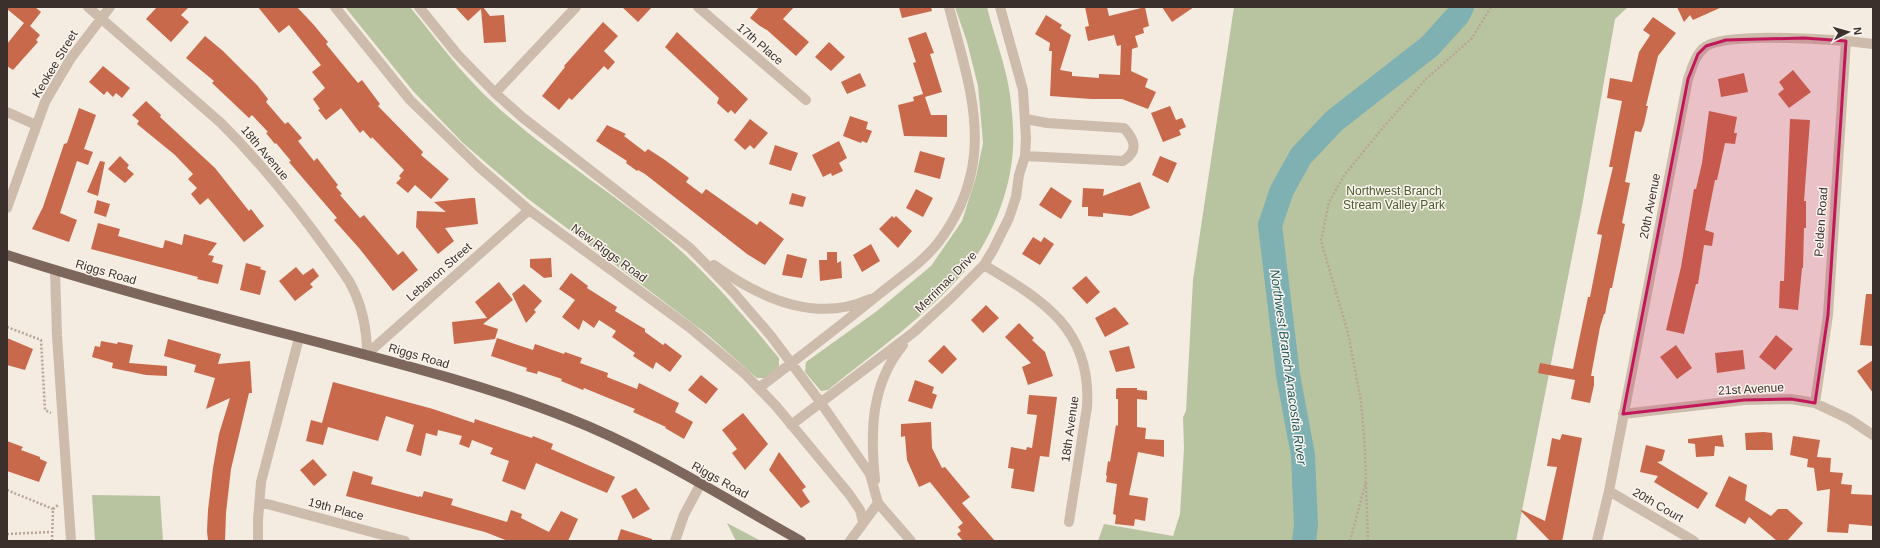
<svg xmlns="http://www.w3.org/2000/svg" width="1880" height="548" viewBox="0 0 1880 548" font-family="Helvetica,sans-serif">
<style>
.green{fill:#b8c4a0}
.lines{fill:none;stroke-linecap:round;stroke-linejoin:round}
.river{stroke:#7fb0b2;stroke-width:24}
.building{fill:#c8694b}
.path{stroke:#b9a596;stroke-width:2.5;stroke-dasharray:2 2;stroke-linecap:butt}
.minor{stroke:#cdbbac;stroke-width:10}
.major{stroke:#7d675c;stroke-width:10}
.marked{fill:#c2185b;fill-opacity:0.2;stroke:#c2185b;stroke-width:3;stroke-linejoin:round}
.labels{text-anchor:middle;stroke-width:3;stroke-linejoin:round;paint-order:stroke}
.street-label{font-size:12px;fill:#3b302b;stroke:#fbf5ee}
.park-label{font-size:12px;fill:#4a5a2e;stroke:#fbf5ee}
.water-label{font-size:13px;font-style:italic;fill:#1f5a5e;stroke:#fbf5ee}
</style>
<rect width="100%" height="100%" fill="#f4ebe1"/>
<path class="green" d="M345,7H410C436,39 461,73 491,101C546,153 612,191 670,241C710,276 745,317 779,358V367L767,378H757L708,335L527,198L463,143L413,91Z
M955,7H987C994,36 1006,65 1010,95C1013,118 1015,144 1011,167C1006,201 988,245 965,271C926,316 875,352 828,390L821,391L805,372L806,362L877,311L931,266L962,221L976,177L983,143L978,86L967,42Z
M1234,7H1628L1615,19L1582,206L1516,541H1098L1104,524L1173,536L1180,514L1184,448L1183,417L1186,411L1193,280Z
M92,495L160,496L163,541H95Z
M727,523L761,541H736Z"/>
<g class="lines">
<path class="river" d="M1304,541L1306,525L1303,455L1288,375L1270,225L1282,190L1301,156L1334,121L1430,46L1458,15L1462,7"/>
</g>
<path class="building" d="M7,7H35L41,12L30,26L40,35L36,40L38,42L13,70L7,66V44L24,23L7,9Z
M157,7H189L181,15L189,22L171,42L146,19Z
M258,7H297L313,24L328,42L326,44L358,83L362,80L380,104L378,106L423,152L421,155L449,179L431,199L415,185L408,193L396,183L401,178L399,176L404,170L372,137L371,139L363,130L360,133L341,108L326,120L318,110L320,109L313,99L325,88L312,72L321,65L289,25L279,33Z
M455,7H483L490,16L504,15L506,42L484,43L481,9L468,21Z
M622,7H652L638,22Z
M759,7H794L783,19L809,42L796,56L767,30L760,26L750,18Z
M899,7H931L932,11L902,18Z
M1085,7H1107L1109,16L1145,7L1149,26L1143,28L1144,33L1135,36L1138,47L1132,49L1131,71L1148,79L1145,87L1156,92L1148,109L1122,99H1091L1050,96L1052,51H1049L1050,43L1035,34L1046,15L1062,25L1060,28L1071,35L1060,70L1072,72V76L1099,78V74L1120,75L1121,45L1117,46L1114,35L1088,41L1085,27L1089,26Z
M1162,7H1194L1172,22Z
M1677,7H1722L1693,20L1690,15L1684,22Z
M1653,17L1676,33L1658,56L1646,106H1648L1644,124L1641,132L1635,131L1625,182L1630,183L1622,223L1625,224L1612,288H1610L1605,314H1604L1600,327L1591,376H1594V385L1590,403L1571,399L1575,380L1538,373L1540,363L1573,369L1588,297H1590L1600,246L1602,235L1597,234L1613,167H1609L1622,101L1607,98L1610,78L1632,82L1639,52L1649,37L1650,35L1643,30Z
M603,22L618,36L604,51L615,62L608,70L604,66L572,100L569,98L559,110L542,96L565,67L564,66Z
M677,32L748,99L735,114L731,110L728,113L717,103L719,98L665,47Z
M926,32L934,53L930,54L942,92L925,97L931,115H947V137L904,136L898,105L914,101L913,97L923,94L913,63L916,62L908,38Z
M205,36L223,51L257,85L268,99L266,102L285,124L288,122L302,138L298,141L314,161L317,158L338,185L336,187L342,194L340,195L360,218L364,215L398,255L403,251L418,270L393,291L359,248L334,220L337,218L289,162L291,161L276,143L275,144L266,133L268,132L252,115L249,118L212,83L214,81L186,58Z
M829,42L845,57L831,71L815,57Z
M103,66L130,88L122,98L116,93L113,97L107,91L104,95L89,82Z
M1793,70L1811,92L1789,108L1778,94L1784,89L1779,82Z
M860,73L866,86L847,94L841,82Z
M1744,73L1748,92L1721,97L1718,79Z
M146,101L161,115L160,117L215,168L249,211L251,209L264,226L244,242L208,198L200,205L191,194L197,188L188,179L193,174L175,155L137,124L139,121L132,115Z
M1170,106L1176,120L1182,118L1186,127L1179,130L1181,135L1163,142L1151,113Z
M79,108L96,115L84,149L93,152L88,165L77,161L60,213L77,220L69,242L32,229L43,207L64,144L67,143Z
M1709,111L1737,117L1734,133H1737L1735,144L1725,143L1717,180H1715L1705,230L1714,233L1712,246L1704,245L1698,284H1696L1684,334L1666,330L1681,267L1694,189H1696L1702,163Z
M850,116L868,122L866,129L872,131L867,143L862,141L861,143L843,136Z
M750,119L768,133L754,149L750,145L745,150L734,140Z
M1790,119L1810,120L1804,201H1806V228H1804L1803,268H1802L1798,310L1779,308L1780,281H1784Z
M607,125L626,134L624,136L645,152L648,149L665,160L689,178L686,182L702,194L706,189L757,225L760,221L784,239L765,265L747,254L645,174L638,170L637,171L626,163L627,161L596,141Z
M839,141L847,158L839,163L843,171L832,176L831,173L823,177L812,155Z
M775,145L798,153L791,171L769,164Z
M920,151L945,158L940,179L914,172Z
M120,156L129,165L127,168L134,174L125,183L108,169Z
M1160,156L1177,163L1168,183L1152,175Z
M100,161L105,162L98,196L87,192Z
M1140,182L1150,208L1131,216L1103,213V217L1088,216V207H1082L1083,188L1104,189L1103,196Z
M1051,187L1072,201L1061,219L1039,205Z
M916,189L933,198L923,217L906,208Z
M792,193L806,197L803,207L789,204Z
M471,198H475L478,224L445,228L454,241L438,254L416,227L417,211L446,212L434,202Z
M97,200L110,204L106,217L94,213Z
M892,216L894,218L896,216L912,231L898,248L879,229Z
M98,223L120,229L118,236L161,248H163L165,240L182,245L184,234L217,243L208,255L214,256L212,262L223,265L218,284L197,279L198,277L91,249Z
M1033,237L1041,242L1044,237L1054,244L1040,265L1022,254Z
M871,244L880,261L862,272L853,255Z
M827,252H837V263L841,261L842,278L820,281L819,260H827Z
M787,254L807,259L802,278L782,275Z
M551,258L552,277L544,278L530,267V259Z
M246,263L261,267L260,269L266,271L260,295L240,290Z
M296,267L303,275L313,268L319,276L310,284L313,287L295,301L279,281Z
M571,273L588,286L587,288L617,307L615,311L638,325L645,329V332L663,345L665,343L682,356L670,372L656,362L653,369L633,356L635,353L612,337L616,331L599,320L594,328L583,320L579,330L562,317L575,300L559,289Z
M1086,276L1100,292L1087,304L1072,288Z
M499,282L513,300L483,324L498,329L495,339L454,344L452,322L487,318L475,302Z
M524,284L542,301L534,310L536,312L526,323L512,294Z
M1866,294H1873V346L1860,345Z
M986,305L999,318L983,333L971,320Z
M1115,307L1129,324L1105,337L1095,318Z
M1019,323L1034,338L1032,340L1045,352L1053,376L1028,385L1022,367L1031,363L1005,337Z
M1776,335L1793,349L1775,370L1759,357Z
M7,338L33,349L25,370L7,365Z
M497,338L533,350L535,344L564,354L565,352L582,358L580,363L608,373L607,377L637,389L639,383L679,403L675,412L693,422L684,439L665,428L666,427L633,412L635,409L584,388L583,390L561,381L562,379L538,371L537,374L526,371L527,368L491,356Z
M168,339L221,354L218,364L250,361L252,393H249L231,469L226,513L225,541H208L207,531L208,510L213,468L219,434L230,398L206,409L215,378L194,372L196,365L164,356Z
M101,341L117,344L118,342L133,345L129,363L167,366V376L146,375L112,368L113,363L92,357L95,346L100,347Z
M944,345L957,359L942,374L928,361Z
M1676,345L1692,368L1677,379L1660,357Z
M1129,346L1135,368L1116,372L1109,351Z
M1743,350L1745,369L1717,373L1715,353Z
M1873,360V393L1857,371Z
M701,375L718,389L706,404L688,390Z
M915,380L934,387L932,393L937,395L932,409L908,401Z
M333,382L433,409L474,423L475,419L532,438L533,436L553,444L551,449L615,477L607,493L536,463L525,490L502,481L509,461L490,454L493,448L472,440L469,448L459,444L462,436L438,430L437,436L426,433L421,456L406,451L414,425L386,416L378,441L328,427L323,445L306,441L311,420L322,423Z
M1118,388H1137V390L1147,391V400L1137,399V427L1146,428L1145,439L1164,440V457L1138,452L1129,495L1148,498L1145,521L1135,519L1134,526L1115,524L1116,515L1113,514L1117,484L1106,482L1107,476L1106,475L1108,461L1110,462L1116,425L1118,426V399H1116V389Z
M1029,395L1057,397L1049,457L1040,456L1034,492L1011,488L1014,469L1008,468L1011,447L1026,450L1027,447L1032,448L1037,415L1027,414Z
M743,413L768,444L745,470L732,453L737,449L722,430Z
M931,422L932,448L942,468L945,467L970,497L962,503L995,541H963L957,534L961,531L958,527L963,523L930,482L919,487L907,460L905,436L901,437V424Z
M1764,432L1772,433L1773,450H1746L1745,433Z
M1562,434L1582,438L1563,537L1562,541H1550L1521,511L1522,510L1545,521L1557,467L1547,466L1552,438L1560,440Z
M1722,435L1724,447L1715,446L1714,456L1696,457L1695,444L1688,443V439Z
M1793,436L1820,440L1817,457L1831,458L1830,472L1843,473L1841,484L1852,485L1851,494L1873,495V526L1849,524L1848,533L1827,532L1830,489L1817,491L1814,468L1807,467L1808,459L1790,455Z
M7,441L23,447L21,450L40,457V459L47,462L39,482L7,471Z
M1646,445L1665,450L1662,461L1657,462L1708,493L1698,509L1654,482L1658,476L1640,472Z
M779,452L806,487L802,490L810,502L801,508L769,470Z
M313,459L327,475L314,486L300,470Z
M353,471L373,477L371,484L419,497V496L422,497L424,491L453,499L451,505L507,522L511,510L522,514L521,518L549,532L561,511L578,519L568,541H508L485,532L346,496Z
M1729,476L1747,485L1745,500L1771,516L1778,509H1787L1803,523L1787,541H1777L1749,517L1745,524L1715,506Z
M636,488L650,509L633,519L621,496Z
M621,529L652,539V541H617Z"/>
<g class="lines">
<path class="path" d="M7,327L41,340L45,410L51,413
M1366,483L1368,541
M7,490L53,509
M7,534L51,532
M52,541L53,509L58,505
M1350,541L1366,481L1365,450L1361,401L1348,333L1321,241L1329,202L1345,174L1386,124L1426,79L1472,38L1491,7"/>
<path class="minor" d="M88,7L221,123C267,169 312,227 349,281C362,304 367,327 367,354
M335,7L410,100L479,167L529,210L689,327L745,374L776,406L849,494L860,510L863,522
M419,7L457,54L495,93L522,117L690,248L734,293L771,336L821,403L870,474L878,503L911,541
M698,7L806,100
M495,93L576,7
M7,112L36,125
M1025,156L1123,161C1139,151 1135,140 1124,128L1047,123L1026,119
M7,208L45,102L71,58L110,7
M714,265C758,297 815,324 870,299
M984,265C1043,300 1092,329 1087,407L1069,522
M55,270L57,336L71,541
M367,354L529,210
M759,388C799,357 839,327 878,295C900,277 927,260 943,236C959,213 971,184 974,155C979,105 961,55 949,7
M1815,403L1828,315L1846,41
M1623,414L1744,400L1791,399L1815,403L1849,419L1873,435
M791,425L914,332L953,296L984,265L993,250L1009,218L1016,197L1019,175L1025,156L1026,138L1023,90L1000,7
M875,480C870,431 871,384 903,345
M1609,491L1694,541
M260,502L405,541
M258,541V520L261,482L299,338
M675,541L684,515L701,483
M850,541L878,503
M1597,541L1609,491L1688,79C1692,68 1695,55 1705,47C1727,31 1843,40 1873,44"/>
<path class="major" d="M7,255C103,286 201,312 298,337C389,361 480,383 568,418C650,450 724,498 801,541"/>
</g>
<path class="marked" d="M1804,38L1846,41L1828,315L1815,403L1791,399L1744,400L1623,414L1688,79L1698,54L1706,46L1726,40Z"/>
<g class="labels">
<g class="street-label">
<text transform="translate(760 44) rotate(41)" y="4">17th Place</text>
<text transform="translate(55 64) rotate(-59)" y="4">Keokee Street</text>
<text transform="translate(265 153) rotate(50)" y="4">18th Avenue</text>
<text transform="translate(1650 206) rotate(-79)" y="4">20th Avenue</text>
<text transform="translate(1821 222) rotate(-86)" y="4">Pelden Road</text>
<text transform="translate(609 253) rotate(36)" y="4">New Riggs Road</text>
<text transform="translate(106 272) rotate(16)" y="4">Riggs Road</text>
<text transform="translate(439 272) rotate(-41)" y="4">Lebanon Street</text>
<text transform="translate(946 282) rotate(-45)" y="4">Merrimac Drive</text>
<text transform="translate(419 356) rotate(16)" y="4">Riggs Road</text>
<text transform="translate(1751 389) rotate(-3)" y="4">21st Avenue</text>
<text transform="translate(1070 429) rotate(-82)" y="4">18th Avenue</text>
<text transform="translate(720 480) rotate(29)" y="4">Riggs Road</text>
<text transform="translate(1658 505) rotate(30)" y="4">20th Court</text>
<text transform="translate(336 509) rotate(15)" y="4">19th Place</text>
</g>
<g class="park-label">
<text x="1394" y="195">Northwest Branch<tspan x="1394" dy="14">Stream Valley Park</tspan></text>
</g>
<g class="water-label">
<text transform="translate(1289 367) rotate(82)" y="5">Northwest Branch Anacostia River</text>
</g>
</g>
<rect width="1880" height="548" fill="none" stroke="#3b302b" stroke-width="16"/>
<g transform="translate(1848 32) rotate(84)" stroke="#fbf5ee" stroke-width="3" paint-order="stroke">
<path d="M0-3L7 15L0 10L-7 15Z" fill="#3b302b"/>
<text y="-6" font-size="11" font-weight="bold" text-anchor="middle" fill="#3b302b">N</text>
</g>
</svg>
